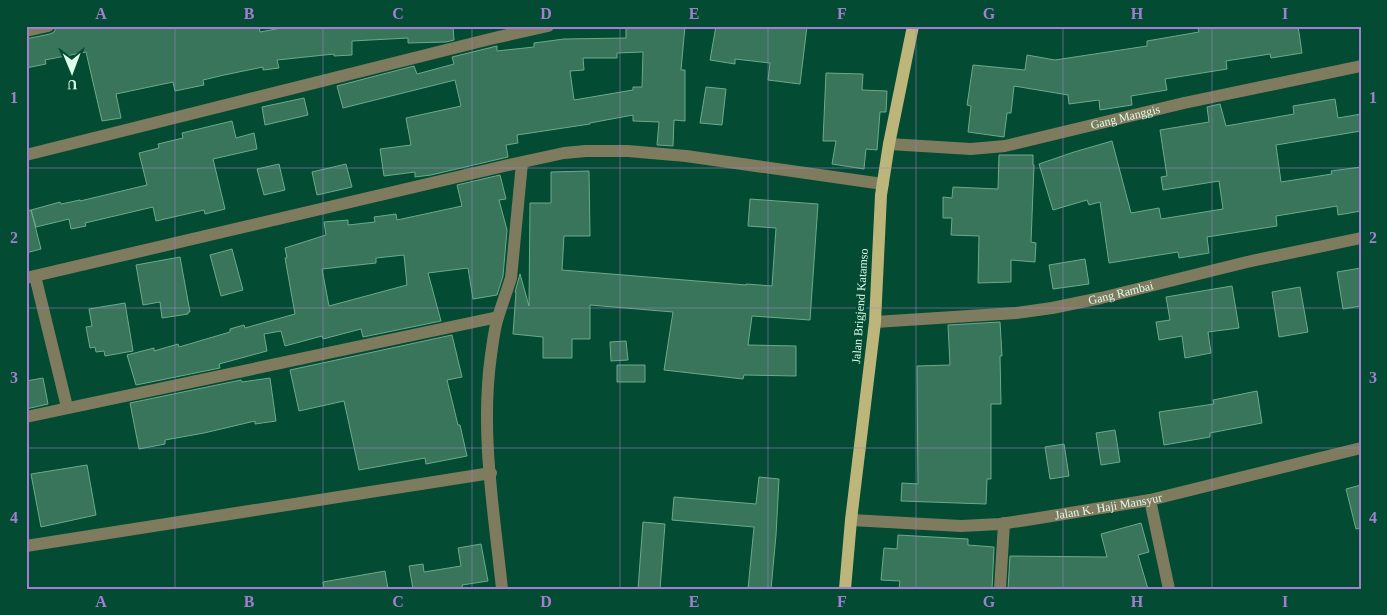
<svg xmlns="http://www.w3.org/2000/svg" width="1387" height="615" viewBox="0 0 1387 615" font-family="'Times New Roman',serif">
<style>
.building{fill:#38755a;stroke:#6caa8c;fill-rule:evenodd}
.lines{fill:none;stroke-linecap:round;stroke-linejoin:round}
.minor{stroke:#7f7b5f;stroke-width:12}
.tertiary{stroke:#7f7b5f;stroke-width:12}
.primary{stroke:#bdb67b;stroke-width:12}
.grid{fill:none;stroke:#a27fd1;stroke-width:1;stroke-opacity:0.55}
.labels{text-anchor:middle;stroke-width:4.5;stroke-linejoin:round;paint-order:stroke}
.street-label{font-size:12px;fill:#ddfcec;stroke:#034b32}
.neatline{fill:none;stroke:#a27fd1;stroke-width:2}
.grid-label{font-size:16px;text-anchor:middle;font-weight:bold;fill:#a27fd1}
</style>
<rect width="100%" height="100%" fill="#034b32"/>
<path class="building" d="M62,26H259L260,32L292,26H453L454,40L446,42L408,43V38L352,41V55L334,56V54L277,60L279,68L263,70V67L224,75L203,80L204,85L175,91L173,82L116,94L121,118L102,121L86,52L45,60L46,64L26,68V39L50,34L54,32L56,28Z
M685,26L681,70H685V121L674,120L673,146L657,145L659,122L633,121V115L590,123V124L517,135L518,143L506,145L508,157L431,175L415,177V172L384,176L380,149L411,145L406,118L461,106L455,80L343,108L337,86L414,66L417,74L454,64L452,57L497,46V51L534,47V43L564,39L626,38V27ZM643,52L642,87H633V90L574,100L570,71L584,70L583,58H617V53Z
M716,26H807L800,84L768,80L770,63L735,59V64L710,60Z
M1210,26H1298L1302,53L1271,58L1270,54L1226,61L1227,69L1165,79L1167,90L1131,96L1132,105L1100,110L1099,100L1069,104L1068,95L1014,86L1011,113H1007L1004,137L968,132L971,106L967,105L973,65L1025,70L1027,55L1055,60L1147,46V41L1199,32L1198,28Z
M826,73L863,74L862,90L887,91L886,112H880L877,150L866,149L864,169L832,164L836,141H823Z
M706,87L726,89L722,125L700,123Z
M304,98L308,115L265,125L262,107Z
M1335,99L1338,118L1361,114V131L1276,145L1281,182L1332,174L1331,171L1361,167V211L1338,215L1337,206L1276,216L1277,226L1207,237L1209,253L1179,258L1178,252L1109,263L1100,202L1089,205L1087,200L1053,210L1039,164L1074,152L1112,141L1131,213L1159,208L1161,219L1223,209L1219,181L1163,190L1161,177L1167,176L1160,130L1209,122L1207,107L1220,104L1226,126L1294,114L1293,106Z
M232,121L236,138L254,133L257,149L213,159L225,209L205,214L204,210L156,221L153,207L85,223L86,226L71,229L69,219L36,227L31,210L60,202L61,204L80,200V201L147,185L139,153L159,148L158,144L183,138L182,133Z
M999,155H1033V165H1034L1031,242L1036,243L1035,262L1011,260V282L978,283L979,236L951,235L952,218H943V197L952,198L953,187L998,189Z
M279,164L285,190L264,195L257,169Z
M346,164L352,187L317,195L312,172Z
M589,171L590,236H564L562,270L746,285V284L772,286L776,228L748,226L750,199L818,204L810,320L752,316L748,345L796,346V376L744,375L743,379L664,370L673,312L590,305V339H572V358H543V337L513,334L516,292H515L520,274L529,306L530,203H551V172Z
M500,175L506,199L499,200L507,230L503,276L497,295L473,299L468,268L428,273L441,321L363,337L361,329L323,339L322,336L285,346L281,331L264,334L267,351L219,364L220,368L136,385L127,355L154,348V351L178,344L179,347L230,332V329L244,325L245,328L295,314L285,258H287L285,248L326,235L324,222L348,220V225L375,222L374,217L396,214L397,220L462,206L457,185ZM404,255L407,285L329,306L322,269L376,263V258Z
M31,210L41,249L26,253V211Z
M232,249L243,290L221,296L210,255Z
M180,257L190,312H188V314L162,318L160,302L143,305L136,265Z
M1085,259L1089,284L1053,289L1049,265Z
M1361,268V306L1343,309L1337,272Z
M1232,286L1239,328L1208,332L1211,353L1185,358L1182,336L1159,340L1156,322L1170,320L1166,297Z
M1300,287L1308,332L1279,337L1272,292Z
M125,303L133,351L105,356L104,351L96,352L95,347L90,348L86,327L92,326L89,309Z
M1000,322L1002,356H1000L1001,404H991V479H987L986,504L901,501L902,483L918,484L917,366L950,365L948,325Z
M452,335L462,377L447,380L458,425H460L467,456L426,464L425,458L359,470L344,401L299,411L290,370Z
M626,341L628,360L611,361L610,342Z
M617,365H645V382H617Z
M43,378L48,404L26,409V381Z
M270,378L276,421L255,424V421L204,433L165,440V444L139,449L130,403L241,380L242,382Z
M1257,391L1262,423L1210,433V437L1164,445L1159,412L1214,404L1213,400Z
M1115,430L1120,462L1101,465L1096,433Z
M1064,444L1069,476L1050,479L1045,447Z
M87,465L96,515L41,527L31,474Z
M759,477L779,479L776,535L771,589H748L754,527L672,520L674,497L756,504Z
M1361,485V528L1356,529L1346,489Z
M643,522L665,524L660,589H638Z
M1141,523L1149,552L1138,555L1148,589H1008L1010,556L1107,557L1101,534Z
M898,535L968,539V545L994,547L992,589H899L900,581L881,580L884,548L897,549Z
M481,544L488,581L462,585L463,589H413L409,566L423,564L424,572L461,566L458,548Z
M385,571L388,589H324L323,582Z"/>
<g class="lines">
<g class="minor">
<path d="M26,31L48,26"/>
<path id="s1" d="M889,144L971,149L1005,146L1184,103L1361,66"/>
<path d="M26,155L490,39L548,26"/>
<path d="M35,276L67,407"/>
<path d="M26,278L504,166L564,153L586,151H628L686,156L883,184"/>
<path d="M498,317C494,330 493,342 491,355C480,432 494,512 502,589"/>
<path id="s2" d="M875,322L1016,313L1052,308L1101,298L1247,262L1361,238"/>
<path d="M26,417L498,317L511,278L522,163"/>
<path d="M1150,500L1169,589"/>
<path d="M26,546L491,473"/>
<path d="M1000,589L1004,523"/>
</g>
<path class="tertiary" id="s3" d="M851,520L961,526L1000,524L1033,519L1150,500L1361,448"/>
<path class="primary" d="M845,589L851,520L875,322L881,195L889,144L913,26"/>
</g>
<path class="grid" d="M175,26V589M323,26V589M472,26V589M620,26V589M768,26V589M916,26V589M1063,26V589M1212,26V589M26,168H1361M26,308H1361M26,448H1361"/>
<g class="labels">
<g class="street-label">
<text dy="4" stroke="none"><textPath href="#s1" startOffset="240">Gang Manggis</textPath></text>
<text dy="4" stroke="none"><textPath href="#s2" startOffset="248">Gang Rambai</textPath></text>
<text transform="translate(860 306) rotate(-86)" y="4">Jalan Brigjend Katamso</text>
<text dy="4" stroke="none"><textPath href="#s3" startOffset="259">Jalan K. Haji Mansyur</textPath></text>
</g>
</g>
<rect width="1387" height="615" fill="none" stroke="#034b32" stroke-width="55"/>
<g transform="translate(72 72) rotate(179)" stroke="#034b32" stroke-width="4" paint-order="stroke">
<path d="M0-4L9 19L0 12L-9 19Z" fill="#ddfcec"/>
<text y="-8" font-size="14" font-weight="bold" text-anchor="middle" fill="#ddfcec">U</text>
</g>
<rect x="28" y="28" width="1332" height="560" class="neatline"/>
<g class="grid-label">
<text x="101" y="19">A</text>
<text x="249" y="19">B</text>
<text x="398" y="19">C</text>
<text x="546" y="19">D</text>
<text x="694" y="19">E</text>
<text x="842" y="19">F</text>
<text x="989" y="19">G</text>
<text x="1137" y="19">H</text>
<text x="1285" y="19">I</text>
<text x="14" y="103">1</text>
<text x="1373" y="103">1</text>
<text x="14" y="243">2</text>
<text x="1373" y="243">2</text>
<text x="14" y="383">3</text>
<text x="1373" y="383">3</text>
<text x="14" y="523">4</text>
<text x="1373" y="523">4</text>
<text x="101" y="607">A</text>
<text x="249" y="607">B</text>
<text x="398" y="607">C</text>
<text x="546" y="607">D</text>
<text x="694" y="607">E</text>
<text x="842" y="607">F</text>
<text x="989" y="607">G</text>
<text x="1137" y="607">H</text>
<text x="1285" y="607">I</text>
</g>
</svg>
